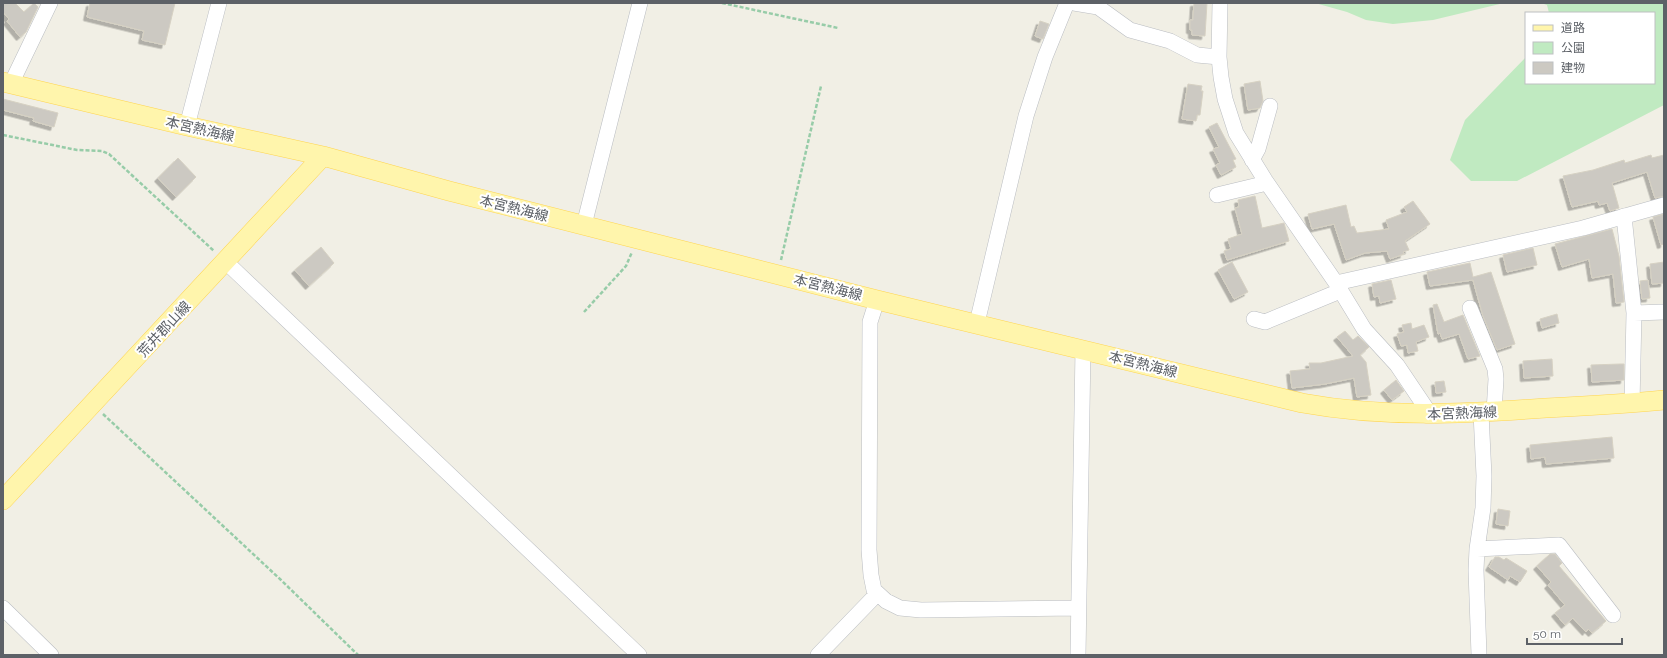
<svg xmlns="http://www.w3.org/2000/svg" width="1667" height="658" viewBox="0 0 1667 658" font-family="Raleway,'Noto Sans JP',sans-serif">
<style>
.green{fill:#c0eac1}
.building{fill:#ccc9c2;stroke:#d6d1c3;filter:url(#shadow)}
.lines{fill:none;stroke-linecap:round;stroke-linejoin:round}
.minor-casing{stroke:#babdc2;stroke-width:16}
.major-casing{stroke:#ffd550;stroke-width:20}
.path{stroke:#97cca8;stroke-width:2.5;stroke-dasharray:4 2;stroke-linecap:butt}
.minor{stroke:#fff;stroke-width:15}
.major{stroke:#fff5ac;stroke-width:19}
.labels{text-anchor:middle;stroke-width:4;stroke-linejoin:round;paint-order:stroke}
.street-label{font-size:14px;fill:#5d6167;stroke:#fff}
</style>
<defs>
<filter id="shadow"><feDropShadow dx="-3.5" dy="3.5" stdDeviation="0" flood-color="#0004"/></filter>
</defs>
<rect width="100%" height="100%" fill="#f1efe5"/>
<path class="green" d="M1315,3H1504L1433,20L1393,24L1366,20L1347,12Z
M1541,3H1664V105L1517,181H1471L1450,160L1465,120L1526,57V83H1654V13H1549L1547,5Z"/>
<path class="building" d="M3,3H15L24,12L34,3L38,7L26,32L20,37L7,21L9,19L3,12Z
M90,3H175L165,45L142,40L144,31L87,17Z
M1194,3H1207L1205,36L1192,35V30H1190V20H1193V17Z
M1040,21L1049,24L1043,39L1035,36Z
M1260,81L1263,101L1260,108L1248,110L1244,84Z
M1188,84L1202,86L1201,91H1203L1200,115H1197L1196,121L1182,119Z
M3,99L58,113L54,127L33,121L34,118L3,110Z
M1217,123L1236,159L1233,160L1236,167L1221,175L1216,165L1220,163L1213,149L1219,147L1209,127Z
M1651,155L1652,158L1664,155V196L1655,198L1647,172L1612,183L1619,208L1610,211L1607,203L1599,205L1598,201L1572,207L1563,176L1593,170L1624,160L1625,163Z
M178,158L196,177L176,197L158,178Z
M1255,196L1262,228L1284,223L1289,241L1227,260L1224,251L1231,249L1228,239L1242,234L1235,208L1239,207L1238,200Z
M1413,201L1430,224L1405,241L1409,250L1403,252L1404,254L1390,259L1387,251L1365,253L1346,260L1334,224L1312,229L1308,214L1346,205L1351,227L1354,226L1357,233L1389,229L1386,220L1407,212L1404,207Z
M1664,214V244L1661,245L1653,217Z
M1612,229L1619,256L1624,302L1616,303L1613,274L1592,278L1589,259L1562,267L1555,244Z
M321,247L334,263L309,286L295,270Z
M1533,248L1537,265L1507,272L1503,255Z
M1232,262L1248,292L1234,299L1218,270Z
M1664,262V283L1652,284L1650,264Z
M1470,263L1473,277L1491,272L1515,344L1497,350L1483,316L1473,280L1430,286L1427,272Z
M1391,280L1396,299L1380,303L1379,296L1374,297L1372,284Z
M1648,280L1650,298L1642,299L1640,281Z
M1437,304L1444,322L1463,315L1480,356L1468,359L1459,334L1442,339L1440,333L1438,334L1433,305Z
M1557,314L1559,323L1542,328L1540,319Z
M1411,323L1412,329L1424,325L1429,337L1416,342L1418,351L1408,353L1407,345L1401,346L1397,334L1404,332L1402,325Z
M1345,331L1353,340L1358,336L1369,347L1360,355L1366,362L1371,395L1357,397L1354,378L1325,384L1292,388L1290,371L1310,369L1309,363H1321L1353,356L1337,337Z
M1552,359L1553,376L1524,378L1523,361Z
M1620,364H1624V380L1592,382L1591,365Z
M1396,380L1404,391L1392,400L1384,390Z
M1444,381L1446,392L1436,393L1435,382Z
M1612,437L1614,458L1546,464L1545,457L1531,459L1530,445Z
M1498,509L1510,511L1508,526L1496,524Z
M1550,554H1555L1562,563L1559,566L1606,621L1592,633L1588,629L1586,632L1573,618L1565,625L1555,613L1565,605L1548,585L1551,582L1537,566Z
M1495,557H1499L1504,560L1506,558L1527,571L1520,582L1510,576L1508,580L1489,567Z"/>
<g class="lines">
<defs>
<path id="minor" d="M1074,3L1098,7L1130,30L1170,41L1197,55L1219,57
M1220,3L1219,57L1221,77L1225,99L1236,133L1265,180L1336,283L1364,329L1397,365L1430,414
M11,84L50,3
M187,126L219,3
M1252,160L1258,149L1270,106
M1217,195L1267,183
M1624,216L1634,313L1632,404
M584,225L640,3
M226,262L639,655
M1336,283L1583,228L1664,205
M877,300L870,322L869,550L871,575L874,590L886,601L900,608L921,610L1078,608
M1470,308L1495,369L1496,379L1494,412
M1634,313L1664,312
M1254,319L1265,322L1340,291
M977,323L1026,116L1045,57L1067,3
M1477,549L1559,545L1613,615
M3,608L51,655
M818,655L877,594
M1078,655L1083,349
M1479,655L1476,570L1477,549L1483,508L1484,476L1481,413"/>
<path id="major" d="M3,82L187,126L323,156L449,191L877,300L1302,403C1384,418 1463,414 1546,408C1586,406 1625,404 1664,400
M3,500L323,156"/>
</defs>
<use href="#minor" class="minor-casing"/>
<use href="#major" class="major-casing"/>
<path class="path" d="M722,3L838,28
M3,135L77,150L102,151L109,154L214,251
M781,260L821,86
M584,312L626,266L632,252
M103,414L281,580L358,655"/>
<use href="#minor" class="minor"/>
<use href="#major" class="major"/>
</g>
<g class="labels">
<g class="street-label">
<text transform="translate(200 129) rotate(13)" y="5">本宮熱海線</text>
<text transform="translate(514 208) rotate(14)" y="5">本宮熱海線</text>
<text transform="translate(828 287) rotate(14)" y="5">本宮熱海線</text>
<text transform="translate(164 329) rotate(-47)" y="5">荒井郡山線</text>
<text transform="translate(1143 364) rotate(14)" y="5">本宮熱海線</text>
<text transform="translate(1462 413) rotate(-2)" y="5">本宮熱海線</text>
</g>
</g>
<rect width="1667" height="658" fill="none" stroke="#5d6167" stroke-width="8"/>
<rect x="1525" y="12" width="130" height="72" fill="#ffffff" stroke="#bec0c2"/>
<rect x="1533" y="25" width="20" height="6" fill="#fff5ac" stroke="#bec0c2"/>
<text x="1561" y="32" font-size="12" fill="#5d6167">道路</text>
<rect x="1533" y="42" width="20" height="12" fill="#c0eac1" stroke="#bec0c2"/>
<text x="1561" y="52" font-size="12" fill="#5d6167">公園</text>
<rect x="1533" y="62" width="20" height="12" fill="#ccc9c2" stroke="#bec0c2"/>
<text x="1561" y="72" font-size="12" fill="#5d6167">建物</text>
<path d="M1527 638v6h95v-6" fill="none" stroke="#5d6167" stroke-width="2"/>
<text x="1533" y="638" font-size="12" fill="#5d6167" stroke="#ffffff" stroke-width="3" paint-order="stroke">50 m</text>
</svg>
